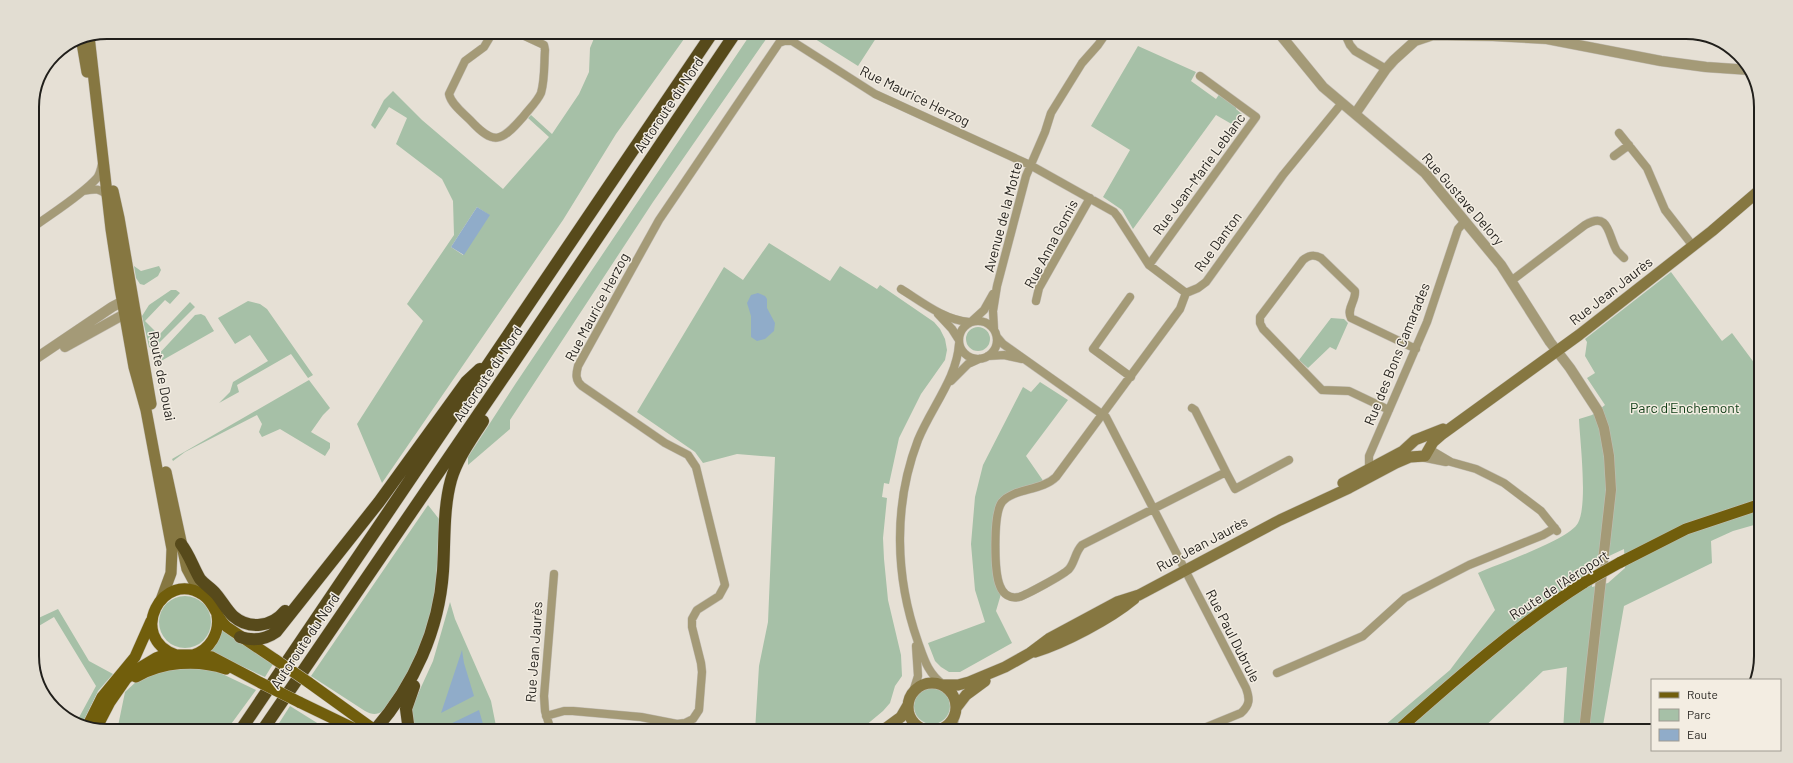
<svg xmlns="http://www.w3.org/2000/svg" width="1793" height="763" viewBox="0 0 1793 763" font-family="Barlow,sans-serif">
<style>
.green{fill:#a6c0a7;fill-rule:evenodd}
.water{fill:#90acc9}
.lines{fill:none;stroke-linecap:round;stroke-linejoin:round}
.minor-casing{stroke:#c3bdb4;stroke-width:9}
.tertiary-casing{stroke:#c3bdb4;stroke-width:11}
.secondary-casing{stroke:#c3bdb4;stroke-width:12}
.primary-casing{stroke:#c3bdb4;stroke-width:12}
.motorway-casing{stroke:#c3bdb4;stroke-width:13}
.minor{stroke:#a49a77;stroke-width:8}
.tertiary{stroke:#a49a77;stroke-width:10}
.secondary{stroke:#867741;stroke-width:11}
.primary{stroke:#715e0c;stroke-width:11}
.motorway{stroke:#574a1b;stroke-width:12}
.primary-bridge-casing{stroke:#c3bdb4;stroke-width:12;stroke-linecap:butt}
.primary-bridge{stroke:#715e0c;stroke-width:11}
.labels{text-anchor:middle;stroke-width:3;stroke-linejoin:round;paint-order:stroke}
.street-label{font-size:14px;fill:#211f1b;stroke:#f3ede2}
.park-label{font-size:14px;fill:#134019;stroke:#f3ede2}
.rim{fill:none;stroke:#211f1b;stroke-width:2}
</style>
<rect width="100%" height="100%" fill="#e6e0d5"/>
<path class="green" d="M540,32H689L616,134L563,220L382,483L357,424L423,321L407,304L454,235L453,201L442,179L396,144L407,118L389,107L375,129L371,125L384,100L393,91L422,120L503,189L549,137L528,118L531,115L552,134L579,94L589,72L590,48L595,36L564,34L544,39L538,36ZM477,207L489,215L463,255L451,247Z
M752,32H771L653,202L510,420V429L468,465V457L516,383Z
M804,32H880L858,66Z
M1138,46L1196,72L1191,81L1216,99L1220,93L1236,106V109L1243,115L1235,126L1216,115L1133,229L1122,210L1103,197L1130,150L1091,126Z
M769,243L830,281L840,266L877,289L880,285L934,322L940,329L945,339L947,350L945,360L921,394L899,438L889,484L884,483L882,497L887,498L883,538L884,559L888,600L901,655L902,676L895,686L890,703L883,711L859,731H755L759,666L768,622L775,457L737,454L703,463L695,452L637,412L724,267L743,280Z
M134,266L141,271L159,266L161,270L158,276L144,285L140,284L136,278Z
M1671,272L1722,341L1732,333L1761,372V523L1733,531L1711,541L1712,563L1624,606L1602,731H1563L1567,667L1543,671L1480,731H1378L1450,670L1495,610L1478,573C1498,564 1569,540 1578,523C1588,504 1580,442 1579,419L1592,415L1605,405L1587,378L1595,373L1585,356L1587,342L1585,339ZM1624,549L1625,568L1608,583L1592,587L1594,563Z
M171,290H176L180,293L170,304L165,300L145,321L159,335L190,302L195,307L153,349L149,347L142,316L149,305Z
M248,301L260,304L267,309L313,375L308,378L291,354L237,385L239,392L219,403L230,392L233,382L268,361L250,335L235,344L218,318Z
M201,314L205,316L214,331L154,365L157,356L195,315Z
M1331,318L1344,319L1348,323L1336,350L1330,347L1308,368L1299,360Z
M966 339a12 12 0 1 1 24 0a12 12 0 1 1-24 0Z
M309,380L330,408L323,415L311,432L330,443V448L325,456L280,429L262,437L259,432L262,424L257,415L185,452L173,461L172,459Z
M1040,382L1068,400L1026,456L1044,482L998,503L1001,594L996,611L1012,643L960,672H949L941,667L935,661L928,643L985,622L975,590L971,544L975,497L983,465L1023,387L1031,392Z
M428,505L439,519L436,586L433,612L411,670L383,711C377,715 372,715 365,711L311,676Z
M159 622a26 26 0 1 1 52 0a26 26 0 1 1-52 0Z
M450,602L455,619L491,701L497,731H416L413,722L412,707L433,661Z
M58,609L89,661L113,674L98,691L81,726L76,723L96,686L54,617L32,630V621Z
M223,630L273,664L265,677L209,651L216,644Z
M193,667L214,670L256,690L226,731L103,730L107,727L118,726L125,692L138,680L162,670Z
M914 706a18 18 0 1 1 36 0a18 18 0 1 1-36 0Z
M290,706L330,731H274Z"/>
<path class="water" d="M477,207L490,215L464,255L451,247Z
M758,293L765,296L767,299V308L775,323L774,331L765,339L757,341L751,337V316L747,303L751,295Z
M462,650L464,663L474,696L441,713Z
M479,710L485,731H445L440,729Z"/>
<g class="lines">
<defs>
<path id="minor" d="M493,32L484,47L465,61L449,94C451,104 463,113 470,120C494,146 501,142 523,117C529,109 537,102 541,93C545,79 544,63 545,50L544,45L516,32
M1344,32L1350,45L1355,51L1386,69
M1557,40L1558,32
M1619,133L1647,168L1665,210L1693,246
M1614,156L1629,145
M83,191C94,189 100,187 108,197
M32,228C51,214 82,195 97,178C100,174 101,169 102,164
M1149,265L1256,117L1200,76
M1511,281L1585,225C1610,210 1608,237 1617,251C1619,253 1622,256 1624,258
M901,289C922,302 944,320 969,322
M1186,293L1180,309L1056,477C1042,491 1014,488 1002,502C993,514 994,572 1000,586C1003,594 1010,599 1019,597C1026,595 1065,574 1069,569C1075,562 1075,552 1082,545L1226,472L1235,489L1289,460
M1186,293L1198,288L1206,282L1283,175L1342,103
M1130,297L1093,349L1131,377
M1036,301L1039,288L1090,198
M938,314L952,329L959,340
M959 340a19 19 0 1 1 38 0a19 19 0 1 1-38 0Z
M972,321L984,310L993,294
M994,329L993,311L997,286L1026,176L1045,132L1051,113L1082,63L1098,45L1107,32
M997,337L1003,344L1106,417L1246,688C1250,699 1250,705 1241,713L1197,731
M988,356L1004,355L1022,359
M951,381L968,364L979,359
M1192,408L1195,410L1226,472
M1389,410L1349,391L1322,390L1263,329L1260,323V317L1303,260C1309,255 1314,254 1321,258L1355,291C1356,301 1346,309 1351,318L1416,349
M1429,449L1451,462L1476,469L1504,483L1541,511L1557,531
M1421,457L1446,462
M1373,472L1369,465V456L1427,322L1458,229L1465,221
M1277,673L1363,636L1405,598L1469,565L1543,535L1555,528
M944,685C928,674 924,659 918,642C895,577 893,505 918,440C931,408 957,378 959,344
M913,692L918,676L916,646
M546,716L564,711H573L641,717L677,724L685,723L693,719L699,710L702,672L701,663L692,627V619L697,610L719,596L725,585L696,467L688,455L665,443L582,386C575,380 576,374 578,366L659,220L779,43L784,41H792L875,94L1030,165L1114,212L1118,217L1149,265L1186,293
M551,731L545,711L544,696L554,574
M953,731L955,715"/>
<path id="tertiary" d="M1278,32L1323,87L1425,173L1501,265L1550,342L1570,368L1598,411L1604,428L1609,456L1611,490L1584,731
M104,33L151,32
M1355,114L1386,69L1394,60L1415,41L1433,35L1493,36L1547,39L1661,61L1706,67L1750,70
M65,347L130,311
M32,361L112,307L129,298"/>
<path id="secondary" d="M89,36L111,229L120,288L134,367L146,410L172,549L171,573L161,600
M81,37L87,72
M113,191L119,218L151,404
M166,472L187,569L194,582L207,598
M1343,483L1403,451L1415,440L1443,429
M1035,652C1064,643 1110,619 1134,599
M908 707a24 24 0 1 1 48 0a24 24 0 1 1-48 0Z
M944,685H958L969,682L1005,667L1030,653L1050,638L1117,602L1139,595L1280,520L1349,488L1396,463L1410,457L1425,456L1433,442L1441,435L1579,335L1712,231L1761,189
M956,708L966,695L985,681
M882,731L901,717L908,705
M896,731L909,728L923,729"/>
<path id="primary" d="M1619,563L1686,529L1761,504
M176,655C126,637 163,568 203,595C215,603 216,618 227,627L276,660
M193,655C210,650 220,633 217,615
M136,677C162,662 197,659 226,669
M308,682L376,731
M299,702L359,731
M87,727L102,697L135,657L151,621
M96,729L110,702L126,679L141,667L156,658L164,655H201L212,657L261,683
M1397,731C1457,678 1517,625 1585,582"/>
<path id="motorway" d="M181,544C189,554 193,567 200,579C205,585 211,588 216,594C222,601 226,609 233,616C249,630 272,627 285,611
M240,637C253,641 265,640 276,632L379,502L466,382L480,369
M375,730C414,685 439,630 443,571C445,541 443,509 451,480C457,459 471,440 483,421
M240,731L713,32
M262,731L514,362L736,32
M409,731L406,709L414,686"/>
</defs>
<use href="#minor" class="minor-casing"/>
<use href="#tertiary" class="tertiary-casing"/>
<use href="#secondary" class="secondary-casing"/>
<use href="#primary" class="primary-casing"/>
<use href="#motorway" class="motorway-casing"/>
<use href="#minor" class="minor"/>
<use href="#tertiary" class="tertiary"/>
<use href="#secondary" class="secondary"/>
<use href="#primary" class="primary"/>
<use href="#motorway" class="motorway"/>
<defs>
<path id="primary-bridge" d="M1585,582L1619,563
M276,660L308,682
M261,683L299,702"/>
</defs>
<use href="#primary-bridge" class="primary-bridge-casing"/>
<use href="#primary-bridge" class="primary-bridge"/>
</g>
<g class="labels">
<g class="street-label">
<text transform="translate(915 96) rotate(26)" y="5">Rue Maurice Herzog</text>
<text transform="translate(669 105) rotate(-56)" y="5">Autoroute du Nord</text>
<text transform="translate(1199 174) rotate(-54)" y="5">Rue Jean-Marie Leblanc</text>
<text transform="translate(1463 199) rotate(49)" y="5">Rue Gustave Delory</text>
<text transform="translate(1003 217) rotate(-75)" y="5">Avenue de la Motte</text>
<text transform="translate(1218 242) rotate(-54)" y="5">Rue Danton</text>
<text transform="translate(1051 244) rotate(-62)" y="5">Rue Anna Gomis</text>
<text transform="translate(1611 291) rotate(-38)" y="5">Rue Jean Jaurès</text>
<text transform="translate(597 307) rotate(-62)" y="5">Rue Maurice Herzog</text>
<text transform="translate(1397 354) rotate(-68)" y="5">Rue des Bons Camarades</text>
<text transform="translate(488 374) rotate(-56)" y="5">Autoroute du Nord</text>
<text transform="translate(162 376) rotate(79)" y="5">Route de Douai</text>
<text transform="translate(1202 544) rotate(-28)" y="5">Rue Jean Jaurès</text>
<text transform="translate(1559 585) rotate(-33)" y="5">Route de l'Aéroport</text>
<text transform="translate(1233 636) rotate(63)" y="5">Rue Paul Dubrule</text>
<text transform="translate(305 641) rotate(-56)" y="5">Autoroute du Nord</text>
<text transform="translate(534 652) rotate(-86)" y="5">Rue Jean Jaurès</text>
</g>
<g class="park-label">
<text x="1685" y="413">Parc d'Enchemont</text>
</g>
</g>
<path d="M0 0H1793V763H0ZM107 39H1686A68 68 0 0 1 1754 107V656A68 68 0 0 1 1686 724H107A68 68 0 0 1 39 656V107A68 68 0 0 1 107 39Z" fill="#e2ddd2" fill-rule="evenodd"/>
<path class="rim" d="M107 39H1686A68 68 0 0 1 1754 107V656A68 68 0 0 1 1686 724H107A68 68 0 0 1 39 656V107A68 68 0 0 1 107 39Z"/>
<rect x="1651" y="679" width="130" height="72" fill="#f3ede2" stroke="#9f9b92"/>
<rect x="1659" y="692" width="20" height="6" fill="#715e0c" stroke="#9f9b92"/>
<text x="1687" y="699" font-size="12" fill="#211f1b">Route</text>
<rect x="1659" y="709" width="20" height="12" fill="#a6c0a7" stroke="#9f9b92"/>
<text x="1687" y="719" font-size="12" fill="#211f1b">Parc</text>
<rect x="1659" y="729" width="20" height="12" fill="#90acc9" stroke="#9f9b92"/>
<text x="1687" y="739" font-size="12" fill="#211f1b">Eau</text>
</svg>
